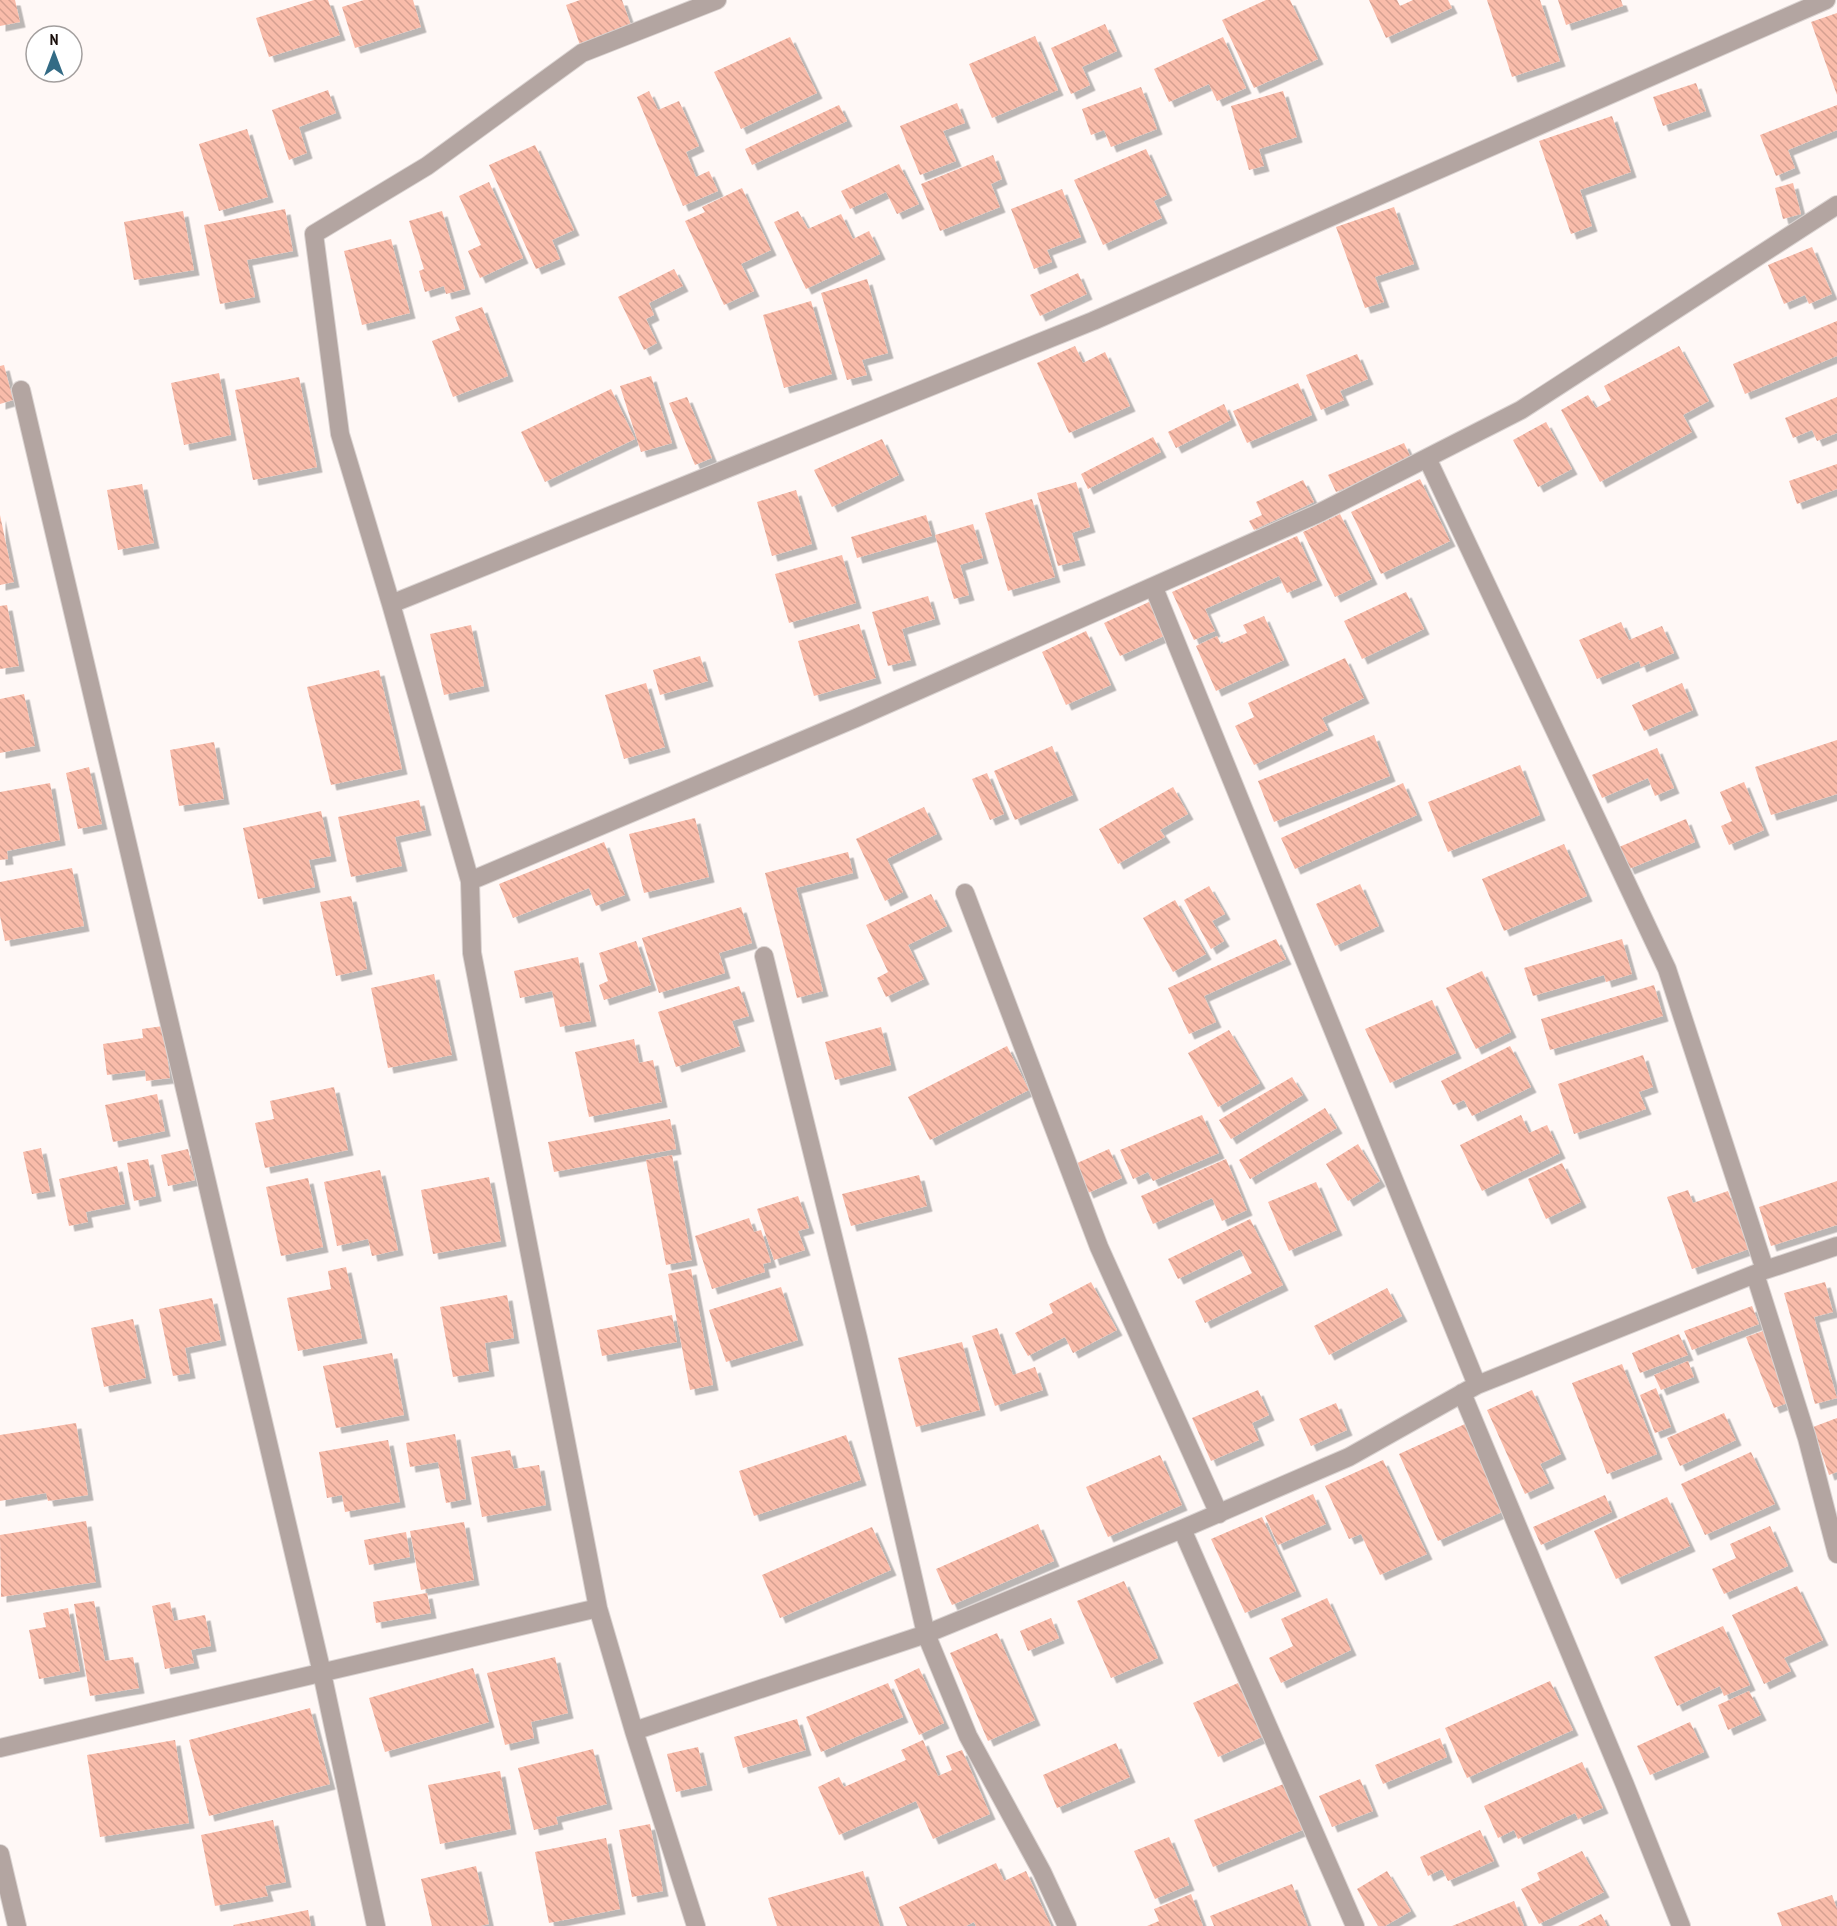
<svg xmlns="http://www.w3.org/2000/svg" width="1837" height="1926" viewBox="0 0 1837 1926" font-family="'PT Sans Narrow',sans-serif">
<style>
.building{fill:url(#building-back-hatch);filter:url(#shadow)}
.lines{fill:none;stroke-linecap:round;stroke-linejoin:round}
.minor-casing{stroke:#dad3d1;stroke-width:20}
.minor{stroke:#b3a5a1;stroke-width:18}
</style>
<defs>
<pattern id="building-back-hatch" width="6" height="6" patternUnits="userSpaceOnUse" patternTransform="scale(1.5)"><rect width="6" height="6" fill="#f9bcaa"/><path d="M-1 5l2 2M0 0l6 6M5-1l2 2" fill="none" stroke="#d5a091"/></pattern>
<filter id="shadow"><feDropShadow dx="5.5" dy="5.5" stdDeviation="0" flood-color="#0004"/></filter>
</defs>
<rect width="100%" height="100%" fill="#fff8f6"/>
<path class="building" d="M0,0H15L20,22L0,26Z
M314,0H328L340,35L269,57L256,18Z
M364,0H413L421,27L355,48L342,7Z
M580,0H622L632,28L580,45L566,5Z
M1266,0H1290L1318,59L1254,88L1222,20Z
M1369,0H1397L1400,6L1413,0H1448L1452,8L1386,38Z
M1487,0H1540L1560,61L1512,77Z
M1558,0H1621L1623,6L1566,25Z
M1837,13V95L1811,22Z
M1105,24L1117,51L1082,67L1090,85L1071,94L1051,48Z
M1035,36L1058,90L992,118L969,64Z
M790,37L817,93L741,129L714,72Z
M1223,37L1246,88L1217,101L1209,84L1169,102L1154,69Z
M1696,83L1706,111L1663,126L1653,97Z
M1141,87L1157,129L1111,147L1104,130L1091,135L1082,109Z
M328,90L336,113L299,127L307,153L289,160L272,110Z
M649,91L658,110L679,101L699,146L686,152L696,177L709,171L718,191L683,206L637,97Z
M1283,91L1297,137L1259,149L1264,166L1249,170L1231,106Z
M957,103L965,123L943,131L956,161L920,175L900,126Z
M839,105L847,121L752,165L745,149Z
M1837,105V130L1788,150L1795,168L1776,176L1760,135Z
M1612,116L1631,172L1580,190L1592,226L1571,234L1539,141Z
M247,129L268,197L219,211L199,144Z
M535,145L574,230L552,240L560,259L536,269L489,165Z
M1146,149L1167,195L1154,201L1162,218L1103,245L1074,180Z
M993,155L1002,179L991,184L1000,207L940,231L921,184Z
M899,164L919,204L897,214L886,192L850,209L841,191Z
M489,182L523,258L480,278L468,251L481,245L459,196Z
M1793,183L1801,214L1783,219L1775,188Z
M742,188L771,250L741,264L754,291L724,305L685,221L705,212L702,207Z
M1062,189L1081,237L1047,250L1052,262L1034,269L1011,209Z
M1394,207L1414,264L1375,277L1384,302L1365,308L1336,227Z
M285,209L293,251L247,260L255,297L220,304L204,225Z
M183,211L194,270L134,280L124,222Z
M442,211L465,289L446,294L444,286L425,292L419,271L424,269L409,221Z
M798,211L808,229L841,214L853,239L869,231L880,254L806,289L774,222Z
M391,239L410,313L362,325L344,251Z
M1812,247L1832,294L1809,304L1805,295L1784,304L1768,265Z
M674,269L683,286L649,303L654,315L646,319L657,343L644,350L618,297Z
M1078,273L1087,294L1040,316L1030,295Z
M867,279L888,353L862,360L867,375L847,380L821,293Z
M811,301L832,374L784,388L763,315Z
M482,307L508,376L453,397L432,341L460,330L455,317Z
M1837,321V356L1745,394L1733,364Z
M1075,346L1083,363L1105,352L1130,406L1069,433L1037,363Z
M1679,346L1709,401L1683,415L1692,432L1600,482L1561,410L1588,395L1596,408L1611,400L1604,386Z
M1357,354L1368,379L1340,391L1344,400L1321,410L1306,375Z
M4,365L13,400L0,404V366Z
M219,373L231,435L184,445L171,383Z
M651,376L672,443L641,452L620,386Z
M299,377L317,467L253,480L235,390Z
M1298,383L1312,415L1247,443L1233,411Z
M611,389L635,439L545,482L521,432Z
M687,397L712,458L695,465L669,403Z
M1837,397V433L1817,441L1812,430L1793,438L1785,418Z
M1224,404L1231,420L1176,448L1168,432Z
M1546,422L1572,469L1538,487L1513,440Z
M1153,437L1161,452L1088,489L1081,474Z
M882,439L899,475L832,507L814,470Z
M1404,443L1412,460L1336,492L1328,475Z
M1837,464V489L1797,504L1789,481Z
M1420,479L1450,541L1381,574L1351,512Z
M1303,480L1314,502L1254,530L1249,521L1262,515L1256,502Z
M1076,482L1090,527L1072,533L1080,560L1058,566L1037,493Z
M142,484L154,543L118,550L107,490Z
M796,490L812,544L772,556L757,502Z
M1032,499L1055,577L1008,591L985,513Z
M1340,514L1372,579L1335,597L1303,532Z
M0,515L14,582L0,585Z
M926,515L932,536L857,558L851,537Z
M973,524L983,558L960,565L969,595L954,599L935,535Z
M1297,536L1317,580L1287,593L1279,576L1205,609L1215,631L1194,640L1172,592Z
M842,555L856,603L789,623L775,574Z
M1406,592L1424,629L1362,659L1344,621Z
M928,596L935,619L902,629L911,660L888,666L872,612Z
M1151,601L1166,635L1120,656L1104,623Z
M7,605L19,666L0,669V606Z
M1264,616L1284,660L1216,691L1196,646L1217,636L1221,644L1247,633L1243,625Z
M1621,622L1629,640L1662,626L1674,653L1641,667L1639,661L1597,679L1579,640Z
M859,624L876,678L814,696L798,641Z
M471,625L484,686L444,695L430,634Z
M1086,631L1111,685L1066,705L1042,652Z
M700,656L708,681L660,695L653,670Z
M1345,658L1364,698L1322,718L1328,730L1254,765L1235,726L1254,717L1248,703Z
M379,670L402,769L331,785L307,687Z
M646,683L665,747L624,759L605,695Z
M1682,683L1693,710L1644,731L1632,705Z
M24,694L35,746L0,753V699Z
M1374,735L1390,776L1274,822L1258,781Z
M1837,740V794L1771,815L1755,767Z
M214,742L224,799L179,806L170,750Z
M1052,746L1073,795L1015,820L994,771Z
M1657,748L1674,788L1655,796L1648,778L1602,798L1592,775Z
M1520,765L1540,815L1448,852L1428,802Z
M89,767L102,824L78,829L66,773Z
M987,773L1004,814L990,820L972,779Z
M1744,782L1764,830L1729,845L1721,826L1732,821L1720,792Z
M50,783L60,840L7,851L8,859L0,860V792Z
M1403,783L1417,815L1295,869L1281,838Z
M1173,787L1188,814L1160,830L1165,837L1118,864L1099,829Z
M419,800L426,830L395,837L402,866L351,877L338,817Z
M924,807L937,834L887,859L903,892L885,901L856,839Z
M321,811L331,856L309,860L315,887L258,899L243,828Z
M695,818L709,877L644,893L629,834Z
M1686,819L1695,842L1629,869L1619,847Z
M604,842L625,895L596,906L589,888L513,918L499,884Z
M1564,844L1587,896L1504,931L1482,879Z
M848,852L853,873L796,888L823,991L797,998L765,873Z
M72,868L84,926L5,941L0,916V882Z
M1360,884L1379,926L1335,946L1316,904Z
M1209,886L1225,914L1212,921L1224,941L1211,949L1184,900Z
M931,894L947,926L908,945L924,979L886,997L877,978L888,972L866,925Z
M351,896L367,969L336,976L320,902Z
M1175,900L1206,954L1173,972L1143,918Z
M741,907L752,943L719,953L725,973L659,993L642,938Z
M1276,939L1286,959L1204,996L1216,1022L1189,1034L1168,988Z
M1622,939L1632,974L1606,982L1604,975L1533,996L1524,968Z
M636,941L651,985L604,1000L599,985L608,981L599,953Z
M578,957L591,1021L560,1027L552,991L520,998L514,971Z
M1482,971L1511,1032L1476,1049L1446,988Z
M434,974L452,1055L388,1068L371,988Z
M1654,985L1663,1016L1550,1050L1541,1019Z
M739,986L749,1016L732,1021L740,1046L676,1067L658,1012Z
M1432,1000L1456,1053L1390,1083L1365,1029Z
M163,1026L170,1078L146,1081L145,1070L107,1075L103,1044L143,1038L142,1029Z
M881,1027L891,1065L835,1080L825,1042Z
M1229,1030L1260,1083L1218,1107L1188,1053Z
M634,1039L639,1063L653,1060L662,1102L589,1117L575,1052Z
M1007,1046L1029,1090L930,1140L908,1097Z
M1510,1046L1531,1087L1472,1116L1464,1100L1453,1105L1441,1081Z
M1643,1055L1653,1087L1639,1092L1646,1109L1574,1134L1558,1084Z
M1292,1077L1303,1095L1231,1139L1219,1120Z
M334,1087L348,1150L265,1168L255,1123L274,1119L270,1101Z
M157,1094L165,1131L113,1142L105,1105Z
M1325,1108L1337,1128L1250,1179L1239,1160Z
M1202,1115L1219,1153L1153,1181L1148,1172L1133,1179L1120,1150Z
M1521,1115L1529,1133L1547,1125L1560,1153L1482,1191L1460,1145Z
M670,1119L676,1149L554,1172L548,1142Z
M1358,1144L1380,1181L1348,1201L1326,1164Z
M41,1148L50,1191L32,1194L23,1152Z
M188,1149L195,1180L168,1186L161,1155Z
M1109,1149L1122,1178L1088,1193L1075,1164Z
M672,1155L692,1260L666,1265L646,1160Z
M148,1159L156,1196L134,1201L127,1163Z
M1226,1159L1247,1210L1222,1221L1212,1198L1153,1224L1141,1196Z
M1562,1163L1581,1202L1546,1219L1528,1179Z
M117,1166L125,1204L86,1212L88,1222L69,1226L59,1179Z
M380,1170L398,1250L372,1256L368,1239L337,1246L324,1182Z
M919,1175L927,1206L851,1226L842,1194Z
M489,1177L501,1241L433,1254L421,1190Z
M308,1178L323,1247L281,1256L266,1187Z
M1837,1181V1225L1771,1246L1759,1207Z
M1316,1182L1337,1230L1289,1251L1268,1202Z
M1688,1190L1693,1203L1728,1191L1749,1249L1692,1269L1667,1197Z
M798,1196L809,1228L798,1231L805,1250L774,1260L757,1209Z
M749,1218L754,1232L761,1230L771,1262L763,1264L765,1272L712,1289L695,1236Z
M1250,1219L1283,1285L1205,1323L1195,1301L1252,1273L1240,1249L1178,1279L1168,1259Z
M346,1267L362,1338L298,1351L287,1298L331,1289L328,1271Z
M691,1269L713,1385L690,1390L668,1274Z
M1091,1282L1117,1330L1073,1353L1065,1337L1028,1356L1015,1333L1053,1313L1049,1304Z
M1825,1282L1833,1312L1814,1317L1837,1398L1815,1404L1784,1293Z
M781,1287L798,1340L726,1362L709,1310Z
M1387,1288L1402,1316L1329,1355L1314,1326Z
M507,1295L514,1338L485,1343L489,1371L453,1377L440,1307Z
M212,1298L221,1340L185,1348L190,1373L173,1376L159,1309Z
M1752,1306L1759,1324L1692,1350L1684,1331Z
M672,1315L677,1342L602,1356L597,1330Z
M133,1319L146,1378L104,1387L91,1328Z
M997,1328L1013,1375L1035,1367L1043,1390L995,1406L972,1336Z
M1763,1331L1790,1402L1774,1408L1746,1337Z
M1679,1334L1688,1355L1640,1373L1632,1353Z
M962,1342L980,1410L916,1427L898,1358Z
M392,1353L404,1415L336,1428L323,1366Z
M1688,1361L1694,1377L1661,1390L1654,1375Z
M1622,1364L1657,1454L1607,1474L1572,1383Z
M1656,1388L1671,1427L1655,1433L1640,1395Z
M1258,1390L1269,1415L1252,1423L1259,1440L1211,1461L1192,1418Z
M1532,1390L1561,1454L1540,1464L1549,1483L1525,1494L1487,1410Z
M1336,1403L1347,1430L1311,1446L1299,1419Z
M1724,1413L1736,1440L1680,1466L1667,1438Z
M1837,1418V1472L1829,1475L1813,1427Z
M76,1423L88,1495L48,1501L46,1493L0,1501V1435Z
M1465,1424L1504,1511L1438,1541L1399,1454Z
M455,1434L466,1499L446,1503L438,1462L410,1467L406,1443Z
M846,1435L861,1480L754,1516L739,1471Z
M388,1440L400,1502L345,1512L342,1495L327,1498L319,1452Z
M510,1450L514,1469L539,1465L546,1505L482,1517L471,1457Z
M1751,1452L1775,1504L1705,1535L1681,1484Z
M1160,1455L1182,1505L1108,1537L1086,1487Z
M1383,1460L1427,1554L1380,1575L1361,1534L1349,1539L1325,1486Z
M1313,1494L1326,1524L1278,1545L1265,1516Z
M1605,1495L1612,1512L1541,1545L1533,1527Z
M1667,1497L1690,1546L1616,1579L1594,1531Z
M1262,1517L1296,1591L1245,1613L1211,1539Z
M86,1521L96,1582L1,1597L0,1535Z
M464,1522L474,1580L421,1590L410,1531Z
M1038,1524L1054,1561L952,1605L936,1569Z
M1770,1526L1788,1566L1724,1594L1712,1569L1736,1558L1730,1544Z
M872,1527L891,1570L780,1618L762,1575Z
M406,1532L410,1557L369,1565L364,1540Z
M1124,1581L1158,1658L1111,1678L1077,1601Z
M1797,1586L1823,1640L1784,1658L1791,1671L1764,1684L1732,1615Z
M427,1593L431,1613L376,1623L373,1602Z
M1327,1598L1351,1650L1281,1683L1269,1658L1293,1646L1281,1619Z
M94,1601L105,1661L133,1657L139,1688L90,1696L74,1604Z
M170,1602L174,1621L205,1615L211,1646L191,1650L194,1663L165,1669L152,1606Z
M68,1608L80,1671L39,1679L29,1630L46,1627L43,1613Z
M1051,1618L1059,1638L1028,1651L1020,1631Z
M1723,1626L1750,1685L1724,1696L1720,1686L1677,1706L1654,1657Z
M997,1633L1035,1720L988,1741L950,1653Z
M555,1657L568,1713L531,1722L534,1738L505,1745L487,1673Z
M473,1668L489,1722L385,1752L369,1698Z
M919,1668L944,1723L919,1735L894,1680Z
M1550,1681L1573,1730L1467,1778L1445,1728Z
M888,1683L903,1717L821,1752L806,1717Z
M1238,1683L1262,1737L1218,1757L1193,1703Z
M1749,1691L1761,1715L1728,1730L1718,1705Z
M310,1708L330,1784L209,1816L189,1740Z
M797,1719L806,1750L743,1768L734,1737Z
M1690,1722L1704,1752L1650,1775L1637,1746Z
M1440,1738L1447,1757L1383,1784L1375,1765Z
M175,1740L189,1823L100,1837L87,1755Z
M923,1740L938,1776L952,1770L946,1756L962,1750L990,1814L933,1839L916,1801L839,1835L818,1787L839,1777L844,1787L906,1760L901,1750Z
M1116,1743L1130,1777L1057,1808L1043,1775Z
M698,1747L707,1785L676,1792L667,1754Z
M593,1749L607,1804L556,1817L558,1824L534,1830L518,1768Z
M1582,1762L1603,1808L1578,1819L1575,1813L1518,1839L1514,1830L1498,1838L1484,1806Z
M500,1771L511,1829L440,1844L428,1785Z
M1360,1779L1373,1811L1332,1827L1319,1796Z
M1286,1783L1305,1829L1213,1867L1194,1820Z
M273,1820L286,1882L265,1886L268,1896L215,1906L201,1835Z
M650,1824L663,1891L632,1897L619,1830Z
M1480,1830L1494,1861L1448,1881L1442,1869L1428,1876L1420,1857Z
M1169,1837L1189,1885L1155,1899L1134,1851Z
M606,1838L620,1909L549,1923L535,1852Z
M1582,1851L1604,1892L1539,1924L1521,1889L1540,1880L1537,1873Z
M996,1863L1004,1881L1026,1871L1051,1926H976L974,1922L966,1926H907L899,1907Z
M476,1866L489,1924L480,1926H432L421,1879Z
M863,1871L880,1926H777L768,1898Z
M1387,1871L1411,1911L1385,1926H1378L1357,1889Z
M1292,1884L1308,1926H1214L1210,1916Z
M1191,1894L1203,1926H1147L1159,1921L1154,1909Z
M1832,1895L1837,1909V1926H1782L1777,1913Z
M1514,1901L1524,1926H1452Z
M308,1910L311,1926H234L233,1925Z
M1601,1914L1607,1926H1578Z"/>
<g class="lines">
<defs>
<path id="minor" d="M21,390L322,1673L376,1926
M1427,458L1667,969L1765,1270
M1154,588L1477,1385
M391,604L1093,321L1826,0
M470,881L856,718L1319,513L1521,410L1837,205
M965,893L1099,1247L1219,1514
M764,956L858,1338L926,1634L968,1736L1042,1872L1067,1926
M1755,1274L1807,1438L1837,1554
M1462,1393L1625,1785L1681,1926
M1182,1529L1355,1926
M634,1731L926,1634L1182,1529L1349,1457L1477,1385L1765,1270L1837,1246
M0,1748L598,1608
M0,1854L17,1926
M696,1926L634,1731L598,1608L472,953L470,881L391,604L340,434L314,234L427,166L582,53L717,0"/>
</defs>
<use href="#minor" class="minor-casing"/>
<use href="#minor" class="minor"/>
</g>
<g transform="translate(54 54)"><circle r="28" fill="#ffffff" stroke="#a39f9e" stroke-width="1.5"/>
<path d="M0-4.5L10 22L0 15L-10 22Z" fill="#336b85"/>
<text y="-9" font-size="16" font-weight="bold" text-anchor="middle" fill="#1a0f0c">N</text>
</g>
</svg>
